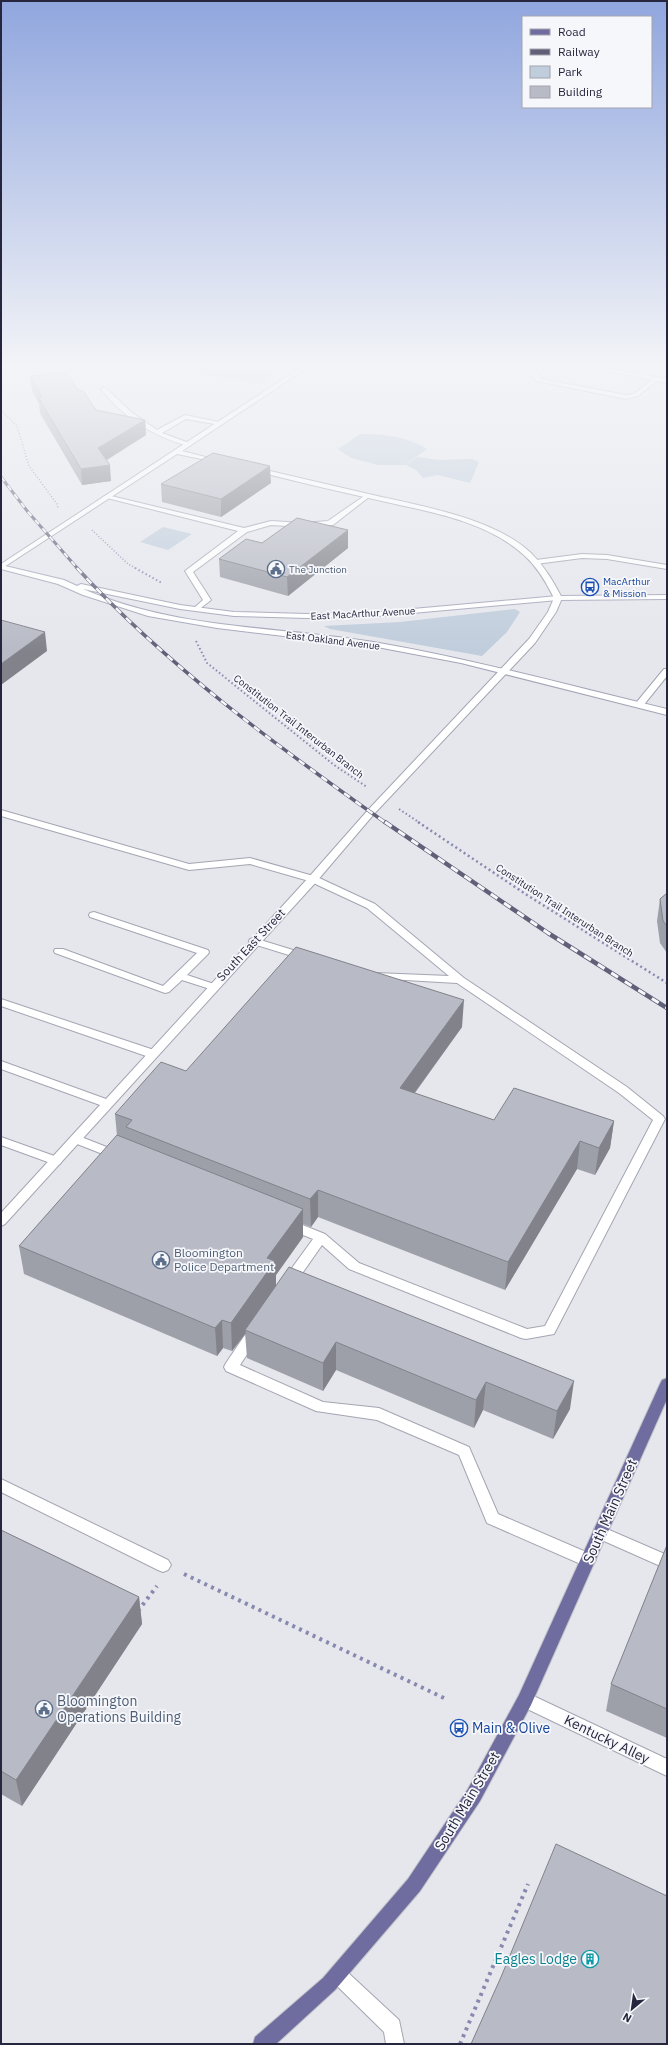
<svg xmlns="http://www.w3.org/2000/svg" width="668" height="2045" viewBox="0 0 668 2045" font-family="'IBM Plex Sans',sans-serif">
<style>
.green{fill:#c0cddc}
.lines{fill:none;stroke-linecap:round;stroke-linejoin:round}
.service-casing{stroke:#a4a5b2;stroke-width:2}
.minor-casing{stroke:#a4a5b2;stroke-width:2}
.secondary-casing{stroke:#a4a6b8;stroke-width:2}
.primary-casing{stroke:#c2c2c9;stroke-width:2}
.path-far3{stroke:#8889ae;stroke-width:1.5;stroke-dasharray:1 2;stroke-linecap:butt}
.path-far2{stroke:#8889ae;stroke-width:2;stroke-dasharray:1.5 2.5;stroke-linecap:butt}
.path-far1{stroke:#8889ae;stroke-width:2.5;stroke-dasharray:2 3;stroke-linecap:butt}
.path{stroke:#8889ae;stroke-width:4;stroke-dasharray:3 4.5;stroke-linecap:butt}
.service{fill:#fff;fill-rule:evenodd}
.minor{fill:#fff;fill-rule:evenodd}
.secondary{fill:#fff;fill-rule:evenodd}
.primary{fill:#6f6d9f;fill-rule:evenodd}
.rail-far2-casing{stroke:#616079;stroke-width:3}
.rail-far1-casing{stroke:#616079;stroke-width:3.5}
.rail-casing{stroke:#616079;stroke-width:4.5}
.rail-far2{stroke:#f6f7fa;stroke-width:2;stroke-dasharray:5.5;stroke-linecap:butt}
.rail-far1{stroke:#f6f7fa;stroke-width:2.5;stroke-dasharray:7;stroke-linecap:butt}
.rail{stroke:#f6f7fa;stroke-width:3;stroke-dasharray:8;stroke-linecap:butt}
.wall{fill:#9ea0a9}
.shaded-wall{fill:#81828a}
.building{fill:#b8bac5;stroke:#81828a}
.labels{text-anchor:middle;stroke-width:3.5;stroke-linejoin:round;paint-order:stroke}
.far-service-label{font-size:10px;fill:#4e5e75;stroke:#f6f7fa;text-anchor:start}
.far-transit-label{font-size:10px;fill:#164399;stroke:#f6f7fa;text-anchor:start}
.far-street-label{font-size:10px;fill:#26263e;stroke:#f6f7fa}
.street-label{font-size:12px;fill:#26263e;stroke:#f6f7fa}
.service-label{font-size:12px;fill:#4e5e75;stroke:#f6f7fa;text-anchor:start}
.near-street-label{font-size:14px;fill:#26263e;stroke:#f6f7fa}
.near-service-label{font-size:14px;fill:#4e5e75;stroke:#f6f7fa;text-anchor:start}
.near-transit-label{font-size:14px;fill:#164399;stroke:#f6f7fa;text-anchor:start}
.near-culture-label{font-size:14px;fill:#0d838f;stroke:#f6f7fa;text-anchor:end}
</style>
<rect width="100%" height="100%" fill="#e5e7ed"/>
<path class="green" d="M159,366H286L259,384Z
M360,434C384,434 406,436 427,449L405,465H378L351,458L338,449Z
M417,457L439,460L472,459L479,462L470,483L438,475L423,478L416,470L406,465Z
M163,527L192,534L168,550L140,542Z
M515,609L520,612L507,632L482,656L330,629L324,626L400,622Z"/>
<g class="lines">
<defs>
<path id="service" d="M543,366H550L538,375L541,379L626,395L634,394L654,378L659,379L638,396L626,399L537,381L531,375Z
M102,388H106L131,412L157,430L185,415L223,423L220,425L186,419L162,433L192,444L189,446C154,437 124,418 101,389Z
M367,494L369,495V497L333,525L303,527L271,525L247,532L193,572L211,600L197,611L193,609L203,600L185,571L238,531L103,497L107,495L244,528L271,521L303,523L328,521Z
M582,554L607,555L667,565V569L607,559L582,558L536,564L532,562L536,560Z
M664,669H667V676L642,707H636V703Z
M1,810L189,864L250,858L317,877L375,904L464,978L627,1087L663,1116L665,1119L554,1334L526,1339L521,1338L349,1269L322,1245L294,1285L289,1287L284,1285L283,1282L284,1279L313,1239L286,1228L284,1225L286,1222L290,1220L325,1234L359,1263L527,1329L545,1326L653,1120L619,1093L457,983L371,978L370,976L375,973L449,976L367,908L309,881L250,864L189,870L1,816Z
M94,912L208,950L209,952L208,954L187,975L217,985L218,987L213,990L182,980L169,992L165,993L55,953L54,951L55,949H63L163,986L197,953L90,917L89,915L90,913Z
M254,938L309,955L310,957L305,960L250,943L249,941L250,939Z
M1,999L157,1051L159,1054L153,1058L149,1057L1,1006Z
M76,1135L122,1153L124,1156L122,1159L118,1160L72,1142L70,1139L72,1136Z
M1,1137L60,1158L62,1161L60,1164L56,1165L1,1145Z
M254,1328L259,1329L261,1333L240,1365L323,1402L379,1408L469,1447L498,1514L593,1555L596,1560L593,1565L588,1567L583,1565L487,1523L459,1455L377,1420L316,1411L226,1371L224,1367L226,1363L249,1329Z
M1,1479L168,1560L171,1565L168,1570L163,1572L158,1570L1,1492Z
M600,1526L667,1555V1565L663,1567L658,1565L595,1537L593,1532L595,1527Z
M338,1966L344,1969L399,2020L404,2044H386L384,2032L332,1981L329,1975L332,1969Z"/>
<path id="minor" d="M303,366H310L182,451L221,461V463L177,454L1,569V564Z
M583,366H596L667,379V383Z
M257,468C296,477 334,486 373,495C421,506 494,518 531,553C545,567 553,581 562,598L556,612L535,643L374,814L317,881L5,1224L1,1226V1213L100,1105L1,1069V1061L106,1099L309,877L368,810L529,639L548,612L554,598C546,582 538,568 525,556C485,519 424,511 373,499C333,490 294,481 255,471V469Z
M525,1692L667,1759V1776L519,1705L517,1700L519,1695Z"/>
<path id="secondary" d="M1,565L64,580L77,586L81,584L180,605L234,612L307,614L379,612L558,596L667,595V599L558,600L379,616L307,618L234,616L180,609L83,589C176,630 280,626 379,643C476,660 571,686 667,709V715L461,663L377,647L217,628L148,616L83,595L58,584L1,569Z"/>
<path id="primary" d="M667,1378V1399L531,1705L480,1801L420,1891L335,1990L276,2044H253L255,2037L323,1978L408,1879L468,1789L519,1695L660,1384L662,1380Z"/>
</defs>
<use href="#service" class="service-casing"/>
<use href="#minor" class="minor-casing"/>
<use href="#secondary" class="secondary-casing"/>
<use href="#primary" class="primary-casing"/>
<path class="path-far3" d="M1,410L17,426L29,466L57,504L58,508
M92,530L128,564L137,569"/>
<path class="path-far2" d="M135,568L162,583
M196,641L207,663L334,765L367,787
M399,809L420,823"/>
<path class="path-far1" d="M418,822L527,895L667,983"/>
<path class="path" d="M184,1574L444,1698
M138,1611L157,1586
M460,2044L528,1884"/>
<use href="#service" class="service"/>
<use href="#minor" class="minor"/>
<use href="#secondary" class="secondary"/>
<use href="#primary" class="primary"/>
<defs>
<path id="rail-far2" d="M1,477L28,512L78,569"/>
<path id="rail-far1" d="M77,568C168,667 277,746 386,823"/>
<path id="rail" d="M385,822L548,933L667,1008"/>
</defs>
<use href="#rail-far2" class="rail-far2-casing"/>
<use href="#rail-far1" class="rail-far1-casing"/>
<use href="#rail" class="rail-casing"/>
<use href="#rail-far2" class="rail-far2"/>
<use href="#rail-far1" class="rail-far1"/>
<use href="#rail" class="rail"/>
</g>
<path class="wall" d="M65,374L96,410L145,420L146,435L107,460L111,481L82,485L40,413L39,404L32,391L30,376Z
M271,483L221,517L162,502L161,484Z
M348,548L288,596L220,577L219,559Z
M667,893V953L660,943L657,921L660,899Z
M462,1027L415,1093L494,1120L614,1121L610,1148L595,1175L577,1169L505,1290L318,1217L311,1227L303,1224V1237L276,1275V1286L570,1409L553,1439L483,1410L474,1428L336,1370L323,1391L247,1358L245,1333L232,1351L223,1348L217,1356L24,1274L19,1246L117,1136L115,1114L186,1071Z
M1,1530L139,1597L142,1624L22,1806L1,1794Z
M667,1545V1738L606,1711L611,1684Z"/>
<path class="shaded-wall" d="M145,420L146,435L100,464L98,448Z
M110,465L111,481L82,485L81,469Z
M270,466L271,483L221,517V499Z
M348,530V548L288,596L287,577Z
M45,632L47,651L1,685V664Z
M464,1000L462,1027L399,1114L400,1088Z
M614,1121L610,1148L595,1175L599,1148Z
M580,1141L577,1169L505,1290L508,1262Z
M318,1190V1217L311,1227L310,1199Z
M303,1209V1237L276,1275V1289L245,1330L246,1333L232,1351L231,1323L267,1258Z
M222,1320L223,1348L217,1356L215,1328Z
M336,1342V1370L323,1391V1363Z
M574,1381L570,1409L553,1439L557,1411Z
M486,1382L483,1410L474,1428L476,1400Z
M139,1597L142,1624L22,1806L16,1780Z"/>
<path class="building" d="M63,372L65,374H68L77,389L84,392L96,410L145,420L98,448L110,465L81,469L38,397H42L30,376Z
M213,453L270,466L221,499L161,484Z
M297,518L348,530L287,577L219,559L246,539L262,543Z
M1,620L45,632L1,664Z
M667,893V926L663,921L660,899Z
M296,947L464,1000L400,1088L494,1120L514,1088L614,1121L599,1148L580,1141L508,1262L318,1190L310,1199L126,1127L132,1120L115,1114L161,1062L186,1071Z
M117,1135L303,1209L267,1258L275,1261L231,1323L222,1320L215,1328L19,1246Z
M289,1267L574,1381L557,1411L486,1382L476,1400L336,1342L323,1363L245,1330Z
M1,1530L139,1597L16,1780L1,1771Z
M667,1545V1709L611,1684Z
M556,1844L667,1896V2044H471L501,1977Z"/>
<linearGradient id="sky" x2="0" y2="1"><stop stop-color="#90a6de"/><stop offset="0.56" stop-color="#f3f4f7"/><stop offset="1" stop-color="#f3f4f7" stop-opacity="0"/></linearGradient>
<rect width="668" height="652" fill="url(#sky)"/>
<defs>
<symbol id="civic-ring" viewBox="-11 -11 22 22"><circle r="9.5" fill="#f6f7fa" stroke="#5c6f8a" stroke-width="1.5"/><path d="M-.6-6.5H3V-4.5H.6V-3L4-1V1h2V6H-6V1h2V-1L-.6-3ZM-1.2 2.5V6h2.4V2.5Z" fill="#5c6f8a"/></symbol>
<symbol id="bus-ring" viewBox="-11 -11 22 22"><circle r="9.5" fill="#f6f7fa" stroke="#1a4fb4" stroke-width="1.5"/><path d="M-5-6H5V4H4V6H2V4H-2V6H-4V4H-5ZM-3.5-4V0h7V-4ZM-3.5 1.2v1.5H-2V1.2ZM2 1.2v1.5H3.5V1.2Z" fill="#1a4fb4"/></symbol>
<symbol id="building-ring" viewBox="-11 -11 22 22"><circle r="9.5" fill="#f6f7fa" stroke="#0f9aa8" stroke-width="1.5"/><path d="M-4-6H4V6H1V3H-1V6H-4ZM-2.5-4.3h1.7v1.8h-1.7ZM.8-4.3h1.7v1.8H.8ZM-2.5-1h1.7V.8h-1.7ZM.8-1h1.7V.8H.8Z" fill="#0f9aa8"/></symbol>
</defs>
<g fill-rule="evenodd">
<use href="#civic-ring" x="266" y="559" width="20" height="20"/>
<use href="#bus-ring" x="580" y="577" width="20" height="20"/>
<use href="#civic-ring" x="151" y="1250" width="20" height="20"/>
<use href="#civic-ring" x="34" y="1699" width="20" height="20"/>
<use href="#bus-ring" x="449" y="1718" width="20" height="20"/>
<use href="#building-ring" x="580" y="1949" width="20" height="20"/>
</g>
<g class="labels">
<g class="far-service-label">
<text x="289" y="573">The Junction</text>
</g>
<g class="far-transit-label">
<text x="603" y="585">MacArthur<tspan x="603" dy="12">&amp; Mission</tspan></text>
</g>
<g class="far-street-label">
<text transform="translate(363 613) rotate(-3)" y="4">East MacArthur Avenue</text>
<text transform="translate(333 640) rotate(7)" y="4">East Oakland Avenue</text>
<text transform="translate(299 726) rotate(38)" y="4">Constitution Trail Interurban Branch</text>
<text transform="translate(565 910) rotate(33)" y="4">Constitution Trail Interurban Branch</text>
</g>
<g class="street-label">
<text transform="translate(251 945) rotate(-47)" y="4">South East Street</text>
</g>
<g class="service-label">
<text x="174" y="1257">Bloomington<tspan x="174" dy="14">Police Department</tspan></text>
</g>
<g class="near-street-label">
<text transform="translate(610 1511) rotate(-66)" y="5">South Main Street</text>
<text transform="translate(607 1739) rotate(26)" y="5">Kentucky Alley</text>
<text transform="translate(467 1801) rotate(-59)" y="5">South Main Street</text>
</g>
<g class="near-service-label">
<text x="57" y="1706">Bloomington<tspan x="57" dy="16">Operations Building</tspan></text>
</g>
<g class="near-transit-label">
<text x="472" y="1733">Main &amp; Olive</text>
</g>
<g class="near-culture-label">
<text x="577" y="1964">Eagles Lodge</text>
</g>
</g>
<rect width="668" height="2045" fill="none" stroke="#26263e" stroke-width="4"/>
<rect x="522" y="16" width="130" height="92" fill="#f6f7fa" stroke="#a3a3af"/>
<rect x="530" y="29" width="20" height="6" fill="#6f6d9f" stroke="#a3a3af"/>
<text x="558" y="36" font-size="12" fill="#26263e">Road</text>
<rect x="530" y="49" width="20" height="6" fill="#616079" stroke="#a3a3af"/>
<text x="558" y="56" font-size="12" fill="#26263e">Railway</text>
<rect x="530" y="66" width="20" height="12" fill="#c0cddc" stroke="#a3a3af"/>
<text x="558" y="76" font-size="12" fill="#26263e">Park</text>
<rect x="530" y="86" width="20" height="12" fill="#b8bac5" stroke="#a3a3af"/>
<text x="558" y="96" font-size="12" fill="#26263e">Building</text>
<g transform="translate(632 2009) rotate(209)" stroke="#f6f7fa" stroke-width="3" paint-order="stroke">
<path d="M0-3L7 15L0 10L-7 15Z" fill="#26263e"/>
<text y="-6" font-size="11" font-weight="bold" text-anchor="middle" fill="#26263e">N</text>
</g>
</svg>
